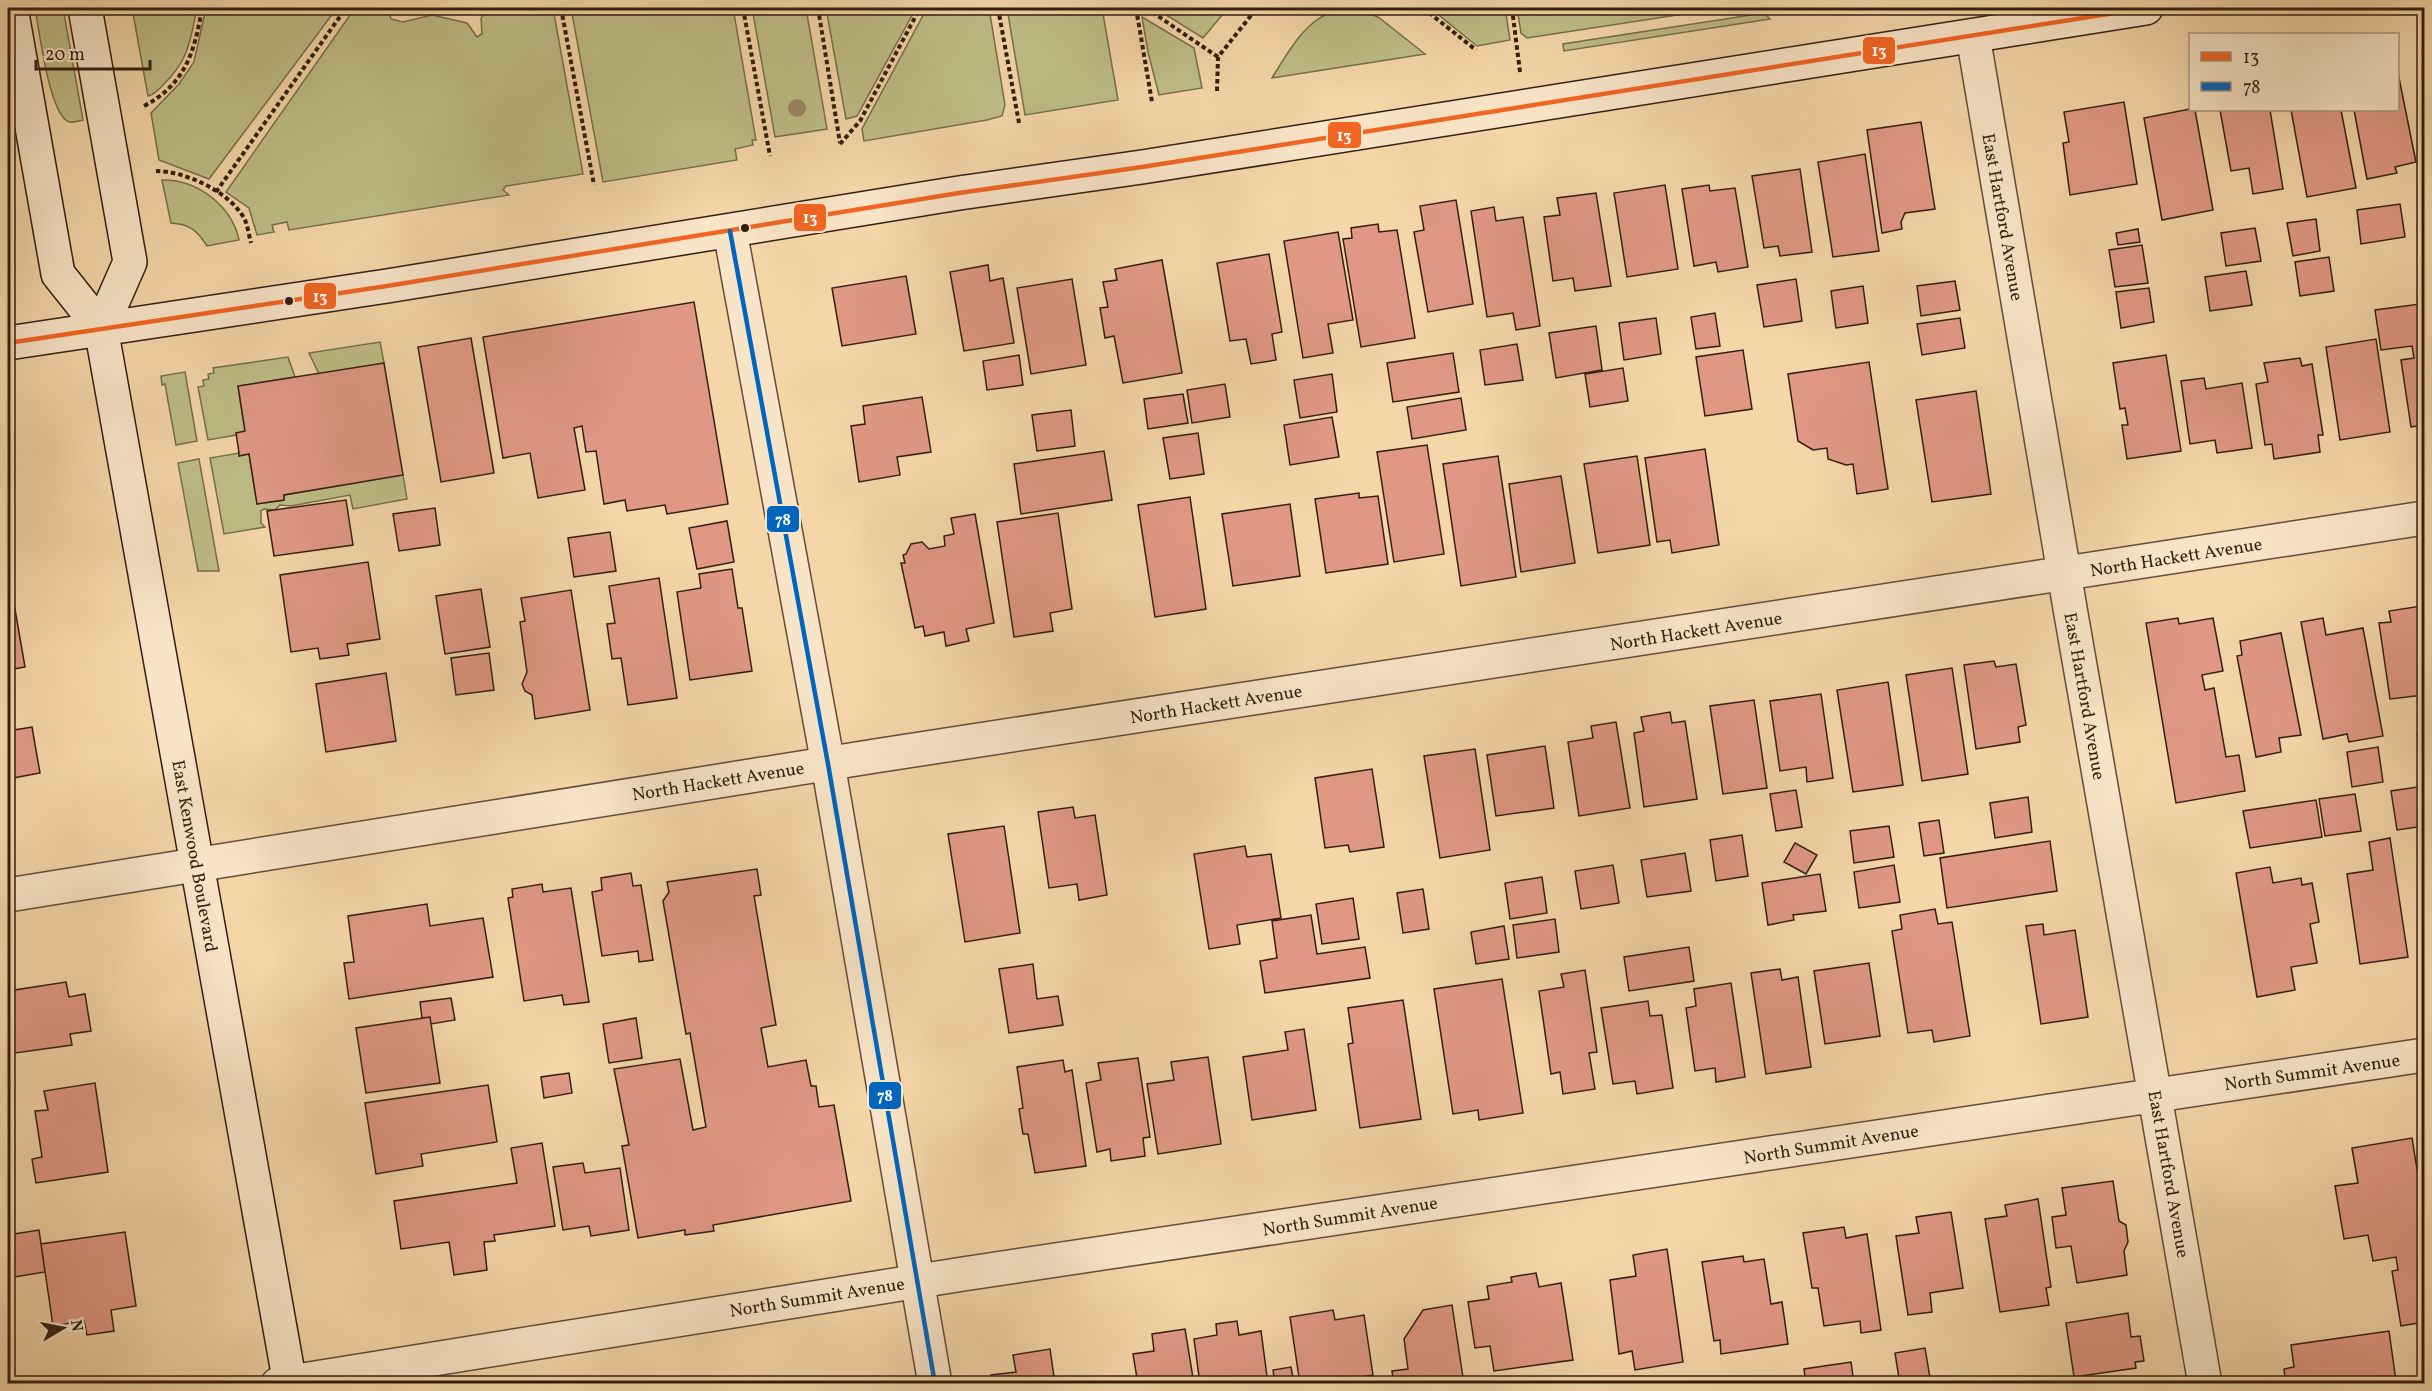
<svg xmlns="http://www.w3.org/2000/svg" width="2432" height="1391" viewBox="0 0 2432 1391" font-family="Vollkorn,serif">
<style>
.green{fill:#bebd86;stroke:#786e4c;stroke-width:1.5}
.building{fill:#e09885;stroke:#331e11;stroke-width:1.5}
.lines{fill:none;stroke-linecap:round;stroke-linejoin:round}
.street-casing{stroke:#634c37;stroke-width:36}
.secondary-casing{stroke:#331e11;stroke-width:36}
.path{stroke:#331e11;stroke-width:4;stroke-dasharray:4.5 3;stroke-linecap:butt}
.street{stroke:#f8e4c7;stroke-width:33}
.secondary{stroke:#f8e4c7;stroke-width:33}
.bus-1-casing{stroke:#f8e4c7;stroke-width:9}
.bus-2-casing{stroke:#f8e4c7;stroke-width:9}
.bus-1{stroke:#f26522;stroke-width:4.5}
.bus-2{stroke:#0065bd;stroke-width:4.5}
.tree{fill:#9d8765}
.bus-dot{fill:#331e11;stroke:#f8e4c7;stroke-width:2}
.labels{text-anchor:middle;stroke-width:4.5;stroke-linejoin:round;paint-order:stroke}
.street-label{font-size:18px;fill:#331e11;stroke:#f8e4c7}
.line-badge{stroke:#f8e4c7;stroke-width:2}
.badge-label{font-size:16px;text-anchor:middle;font-weight:bold;fill:#fff}
</style>
<rect width="100%" height="100%" fill="#f4d6a9"/>
<filter id="stains"><feTurbulence type="fractalNoise" baseFrequency=".00333" numOctaves="4"/><feColorMatrix values="0 0 0 0 .2 0 0 0 0 .09 0 0 0 0 .02 0 0 0 .5 -.17"/></filter>
<radialGradient id="worn" r=".72"><stop offset=".6" stop-color="#630" stop-opacity="0"/><stop offset="1" stop-color="#630" stop-opacity=".3"/></radialGradient>
<path class="green" d="M35,8H63L83,120C79,121 73,123 69,122C49,115 39,28 35,8Z
M132,8H197C190,41 189,60 163,85C158,90 155,94 148,96Z
M206,8H337L209,179L159,160L151,113L179,84L194,62Z
M355,8H388L391,19L403,22L432,15L467,23L477,37L482,34L481,18L487,11L486,8H553L583,174L506,186L503,190L509,195L289,230L287,222L272,225L274,232L257,235L249,208L226,192Z
M571,8H733L756,140H752L753,145L735,149L737,160L603,182Z
M752,8H806L827,129L775,137Z
M826,8H916L857,116L846,119Z
M927,8H989L1005,105L1002,116L987,120L864,141L862,129Z
M1007,8H1102L1118,100L1025,115Z
M1155,8H1228L1203,38Z
M1354,8L1378,17L1425,54L1272,78C1292,46 1311,8 1354,8Z
M1430,8H1505L1510,40L1477,46Z
M1517,8H1723L1527,38L1521,33Z
M1764,13L1770,19L1564,51L1563,44Z
M1142,17L1194,48L1202,88L1159,95L1148,52Z
M162,180C197,179 232,206 239,240L207,246C197,230 189,224 171,223Z
M380,342L384,363L319,374L309,353Z
M288,357L295,377L238,386L245,431L236,433V435L208,440L198,387L204,386L203,380L209,379L208,374L214,373L213,368Z
M185,372L197,441L176,445L165,384L162,385L161,376Z
M239,453L240,455L249,454L257,504L284,500V495L403,475L407,499L353,509L350,495L291,506L280,505L275,510L264,509L261,511V523L265,527L224,534L210,458Z
M199,459L219,571H198L178,463Z"/>
<path class="building" d="M2398,73L2416,162L2395,167L2397,173L2367,179L2354,110H2398Z
M2124,102L2137,184L2070,195L2063,143L2069,142L2064,112Z
M2190,109L2195,110L2213,210L2162,220L2144,118Z
M2220,110H2270L2283,189L2253,194L2249,168L2231,171Z
M2291,110H2341L2356,188L2307,197Z
M1921,122L1935,209L1905,213L1901,222L1902,229L1882,233L1867,130Z
M1865,154L1879,251L1833,257L1818,162Z
M1800,169L1812,252L1780,256L1778,246L1764,248L1752,176Z
M1665,185L1678,269L1627,277L1614,193Z
M1709,185L1710,191L1735,188L1748,267L1718,272L1716,262L1694,266L1682,189Z
M1596,193L1611,286L1575,291L1573,278L1553,281L1544,217L1560,215L1557,198Z
M1456,200L1473,304L1428,312L1414,232L1424,230L1420,206Z
M2400,204L2405,237L2361,244L2357,210Z
M1494,207L1496,221L1523,217L1540,326L1516,330L1513,313L1487,317L1471,211Z
M2316,219L2320,251L2293,256L2287,223Z
M1378,224L1379,232L1397,230L1415,338L1361,347L1343,239L1352,238L1351,228Z
M2255,228L2261,261L2226,266L2221,233Z
M2138,229L2140,242L2118,245L2116,233Z
M1338,232L1353,320L1328,324L1333,353L1303,358L1284,241Z
M2142,245L2148,283L2115,287L2109,250Z
M1269,254L1282,332L1272,334L1276,360L1251,364L1246,339L1230,341L1217,263Z
M2329,257L2334,291L2300,296L2295,262Z
M1162,260L1182,373L1123,383L1114,336L1105,338L1100,308L1108,307L1103,282L1117,280L1115,269Z
M988,265L990,281L1003,278L1014,343L964,351L950,272Z
M2246,271L2252,305L2210,311L2205,277Z
M906,276L916,334L842,346L832,288Z
M1072,279L1086,365L1031,374L1017,288Z
M1796,279L1802,321L1764,327L1757,285Z
M1955,281L1960,310L1921,316L1917,286Z
M1863,286L1868,323L1836,328L1831,291Z
M2149,288L2154,322L2121,328L2116,292Z
M694,302L728,504L667,514L665,505L627,511L625,500L604,504L596,451L586,452L582,426L574,428L585,490L538,498L530,453L503,458L483,337Z
M2420,304L2424,333V425L2411,427L2401,360L2414,358L2412,346L2381,350L2375,310Z
M1715,313L1720,346L1696,349L1691,317Z
M1656,318L1661,354L1624,360L1619,323Z
M1960,318L1965,348L1922,355L1917,324Z
M1596,326L1602,370L1556,378L1549,333Z
M471,338L494,473L441,482L418,347Z
M2376,339L2390,432L2340,440L2326,347Z
M1517,344L1523,380L1485,385L1480,350Z
M1743,350L1752,409L1705,416L1696,357Z
M1453,353L1459,392L1393,402L1387,363Z
M1019,355L1023,385L987,390L983,361Z
M2166,355L2181,451L2127,459L2122,425H2128L2125,408L2120,409L2113,363Z
M2300,358L2302,366L2312,364L2323,435H2318L2320,452L2274,459L2272,444L2265,445L2256,384L2268,382L2264,363Z
M1869,362L1888,489L1857,494L1853,464L1846,465L1828,459L1827,448L1813,450L1798,441L1788,374Z
M384,363L403,475L284,495V500L257,504L249,454L239,456V453L236,433L245,431L238,386Z
M1623,368L1628,401L1590,407L1585,374Z
M1332,374L1337,412L1300,418L1294,380Z
M2204,378L2206,389L2242,383L2252,448L2217,453L2215,440L2190,444L2181,381Z
M1225,384L1230,417L1192,423L1187,390Z
M1976,391L1991,494L1932,502L1916,400Z
M1183,394L1188,423L1148,429L1144,399Z
M922,397L931,452L897,457L900,475L859,482L851,426L865,424L863,406Z
M1461,398L1466,430L1412,439L1407,407Z
M1071,410L1075,446L1037,451L1032,415Z
M1332,417L1339,457L1290,465L1284,425Z
M1198,433L1204,474L1170,479L1163,438Z
M1427,445L1444,554L1394,562L1377,452Z
M1705,449L1719,545L1672,553L1670,540L1657,542L1645,458Z
M1104,451L1112,500L1021,514L1014,464Z
M1498,456L1516,577L1461,586L1443,464Z
M1637,456L1650,545L1598,553L1584,464Z
M1561,476L1575,563L1521,572L1509,484Z
M1359,493V498L1378,496L1388,564L1326,573L1315,499Z
M1190,497L1206,609L1155,617L1138,505Z
M346,500L353,545L274,556L267,511Z
M1290,504L1300,576L1233,586L1222,514Z
M435,508L440,545L399,551L393,514Z
M1058,513L1072,609L1050,613L1053,631L1014,637L997,522Z
M975,514L994,623L966,629L969,641L946,646L944,632L925,636L923,626L915,628L901,563H905L903,555L906,554L911,544L922,542L929,549L945,546L944,536L954,534L951,518Z
M727,521L734,562L697,569L689,528Z
M610,532L616,571L574,577L568,538Z
M368,562L380,639L347,644L349,655L320,659L318,648L291,652L280,575Z
M8,569L25,667L8,670Z
M732,569L738,608H742L752,671L690,680L677,592L701,588L699,574Z
M659,578L677,698L628,705L621,658L612,659L607,624L615,623L609,586Z
M481,589L490,647L445,654L436,596Z
M571,590L590,710L535,719L532,695L525,691L522,684L527,672L520,622L525,621L521,598Z
M2421,606L2424,631V695L2390,699L2379,623L2391,622L2389,611Z
M2178,618L2179,624L2213,618L2223,671L2202,675L2205,690L2214,688L2226,757L2239,755L2245,791L2176,803L2146,623Z
M2323,618L2326,635L2363,628L2383,736L2349,742L2347,734L2323,739L2301,622Z
M2281,633L2301,735L2279,738L2281,752L2256,757L2237,656L2242,655L2240,641Z
M489,653L494,690L456,695L451,658Z
M1994,661L1996,667L2016,664L2026,725L2018,727L2020,742L1976,749L1964,665Z
M1952,668L1968,774L1922,781L1906,675Z
M386,673L396,741L326,752L316,684Z
M1888,682L1903,785L1853,792L1837,690Z
M1821,694L1833,778L1807,782L1806,767L1780,771L1770,701Z
M1754,700L1767,788L1723,794L1710,706Z
M1670,712L1672,723L1685,721L1697,799L1644,807L1634,733L1644,731L1641,717Z
M1616,722L1630,808L1579,816L1568,742L1593,738L1591,726Z
M32,727L40,773L8,779V731Z
M2424,732V774H2423L2417,734Z
M1545,746L1554,808L1496,816L1487,755Z
M2378,747L2383,782L2352,787L2347,752Z
M1475,749L1490,850L1440,858L1424,756Z
M1372,769L1384,847L1350,852L1348,845L1325,848L1315,778Z
M2424,786V826L2397,830L2391,791Z
M1796,790L1802,827L1776,831L1770,794Z
M2355,794L2361,831L2325,836L2319,799Z
M2028,797L2032,832L1995,838L1990,803Z
M2316,800L2322,837L2250,848L2243,811Z
M1073,807L1075,818L1095,815L1107,895L1079,900L1077,884L1049,888L1038,812Z
M1939,820L1944,853L1924,856L1919,823Z
M1004,826L1020,933L965,942L948,834Z
M1889,826L1894,857L1854,863L1850,831Z
M1742,835L1748,876L1716,881L1710,840Z
M2390,838L2408,957L2360,964L2347,874L2373,870L2369,842Z
M2050,841L2057,891L1947,908L1940,858Z
M1795,843L1817,855L1806,874L1784,862Z
M1245,846L1247,857L1271,854L1281,918L1237,925L1240,944L1209,949L1194,854Z
M1685,853L1691,891L1647,897L1641,860Z
M1613,865L1619,903L1581,909L1575,871Z
M1894,865L1900,902L1859,908L1854,872Z
M2270,867L2273,883L2301,878L2302,885L2312,883L2319,922L2310,924L2317,963L2291,967L2295,990L2257,997L2236,873Z
M757,869L761,895L754,896L776,1025L761,1028L768,1067L806,1060L811,1086H816L819,1107L834,1105L851,1201L713,1225L714,1231L685,1235V1230L638,1238L622,1146L629,1145L614,1069L680,1059L693,1130L706,1127L690,1033L686,1034L663,901L669,892L667,882Z
M631,873L633,886L641,885L653,960L639,962L638,951L602,956L592,892L602,890L601,878Z
M1820,874L1826,911L1793,915L1794,920L1768,925L1762,883Z
M1542,877L1547,913L1510,919L1505,883Z
M542,884L543,892L571,888L589,1002L564,1005L562,995L524,1001L508,898L513,897L512,889Z
M1423,889L1429,929L1403,933L1397,893Z
M1353,898L1359,939L1322,944L1316,904Z
M427,904L430,926L483,918L493,977L349,999L344,963L354,962L348,916Z
M1935,909L1938,924L1952,922L1970,1036L1934,1042L1932,1030L1908,1033L1892,931L1902,929L1900,915Z
M1311,915L1317,954L1365,947L1370,978L1265,993L1260,961L1277,958L1272,921Z
M1555,919L1559,952L1517,958L1513,925Z
M2043,924L2044,935L2075,930L2088,1017L2041,1024L2026,926Z
M1504,926L1509,959L1476,964L1471,932Z
M1689,947L1694,981L1629,991L1624,957Z
M1869,963L1880,1036L1825,1044L1814,971Z
M1033,964L1037,999L1058,996L1063,1025L1009,1033L999,969Z
M1780,969L1782,980L1798,977L1811,1067L1766,1074L1751,973Z
M1585,970L1597,1052L1589,1053L1595,1089L1563,1094L1560,1072L1551,1074L1539,991L1564,987L1561,974Z
M1502,979L1523,1113L1479,1120L1478,1110L1453,1114L1434,989Z
M66,982L69,997L85,994L91,1031L70,1034L72,1045L8,1054V991Z
M1731,983L1745,1077L1716,1082L1715,1068L1695,1071L1686,1008L1696,1006L1694,989Z
M451,998L455,1020L431,1024L430,1017L422,1018L420,1002Z
M1403,1000L1421,1119L1360,1128L1348,1044L1353,1043L1348,1008Z
M1648,1001L1650,1016L1662,1015L1673,1088L1637,1094L1635,1081L1613,1084L1601,1008Z
M430,1017L440,1083L366,1093L356,1028Z
M636,1018L642,1058L609,1063L603,1024Z
M1304,1029L1316,1110L1252,1120L1243,1057L1288,1050L1285,1032Z
M1208,1057L1221,1144L1158,1154L1147,1084L1174,1080L1171,1062Z
M1138,1058L1150,1137L1143,1138L1145,1156L1111,1161L1110,1149L1097,1152L1086,1083L1101,1080L1098,1063Z
M1063,1060L1065,1072L1072,1070L1086,1166L1035,1173L1028,1134H1023L1019,1109L1023,1108L1017,1067Z
M569,1073L572,1093L544,1098L541,1077Z
M95,1083L108,1172L36,1183L32,1159L42,1157L35,1111L48,1110L44,1091Z
M488,1085L497,1142L421,1154L423,1166L376,1174L365,1103Z
M2412,1138L2424,1213V1322L2401,1326L2392,1271L2398,1270L2396,1257L2373,1261L2368,1235L2344,1239L2335,1186L2358,1183L2352,1148Z
M542,1143L555,1226L494,1235L495,1241L484,1242L487,1270L454,1275L449,1242L401,1249L394,1201L517,1183L511,1148Z
M583,1163L585,1173L620,1168L629,1230L591,1236L589,1226L563,1230L553,1167Z
M2113,1181L2119,1221L2126,1225L2128,1242L2124,1251L2127,1275L2077,1283L2071,1246L2056,1248L2052,1217L2066,1215L2062,1188Z
M2038,1199L2051,1287L2046,1288L2049,1305L2000,1312L1985,1219L2007,1216L2005,1205Z
M1951,1212L1963,1288L1930,1293L1932,1312L1908,1315L1896,1236L1919,1233L1916,1217Z
M1844,1227L1846,1238L1867,1234L1881,1330L1861,1333L1860,1321L1824,1326L1818,1288H1812L1803,1233Z
M39,1230L45,1272L8,1278V1235Z
M125,1232L136,1306L111,1310L114,1331L87,1335L84,1321L53,1326L41,1244Z
M1667,1249L1683,1362L1635,1370L1632,1351L1619,1354L1610,1280L1636,1276L1633,1255Z
M1743,1256L1744,1262L1764,1259L1771,1304L1782,1302L1788,1344L1721,1354L1720,1340L1714,1341L1702,1262Z
M1536,1273L1539,1287L1561,1283L1573,1360L1494,1371L1490,1346L1475,1348L1468,1302L1489,1299L1487,1286L1512,1282L1511,1277Z
M1452,1305L1464,1384H1394L1392,1371L1408,1369L1404,1339L1423,1310Z
M1333,1310L1335,1320L1364,1315L1373,1375L1315,1384H1300L1290,1317Z
M2128,1313L2131,1337L2140,1336L2144,1361L2135,1362L2136,1368L2074,1377L2066,1323Z
M1237,1321L1239,1335L1261,1331L1268,1384H1236V1379L1200,1384L1194,1339L1217,1335L1216,1324Z
M1185,1329L1194,1384H1138L1133,1354L1154,1351L1152,1334Z
M2389,1331L2396,1381L2377,1384H2286L2284,1369L2294,1367L2291,1345Z
M1925,1348L1931,1384H1900L1895,1353Z
M1050,1349L1055,1384H992L991,1375L1016,1372L1013,1355Z
M1851,1362L1854,1384H1806L1804,1369Z
M1291,1367L1294,1384H1275L1273,1370Z"/>
<g class="lines">
<defs>
<path id="street" d="M1973,36L2071,614L2205,1384
M730,231L828,764L935,1384
M8,895L875,756L2424,518
M278,1384L963,1274L2424,1055"/>
<path id="secondary" d="M11,8L58,274L101,328L290,1384
M85,8L130,262L101,328
M8,343L387,286L959,193L1142,167L2146,8"/>
</defs>
<use href="#street" class="street-casing"/>
<use href="#secondary" class="secondary-casing"/>
<path class="path" d="M561,8L594,185
M743,8L770,156
M818,8L840,143
M998,8L1019,123
M1136,8L1152,102
M1146,8L1218,57
M1423,8L1476,50
M1512,8L1520,72
M1217,91L1218,57L1257,8
M144,106C186,84 195,50 202,8
M840,144L860,121L920,8
M156,171C185,171 231,192 245,220C248,227 249,236 251,243
M216,192L346,8"/>
<use href="#street" class="street"/>
<use href="#secondary" class="secondary"/>
<defs>
<path id="bus-1" d="M8,343L387,286L959,193L1142,167L2146,8"/>
<path id="bus-2" d="M730,231L828,764L935,1384"/>
</defs>
<use href="#bus-1" class="bus-1-casing"/>
<use href="#bus-2" class="bus-2-casing"/>
<use href="#bus-1" class="bus-1"/>
<use href="#bus-2" class="bus-2"/>
</g>
<circle class="tree" cx="797" cy="108" r="9"/>
<g class="bus-dot">
<circle cx="745" cy="228" r="5"/>
<circle cx="289" cy="301" r="5"/>
</g>
<g class="labels">
<g class="street-label">
<text transform="translate(2003 217) rotate(80)" y="6">East Hartford Avenue</text>
<text transform="translate(2176 557) rotate(-9)" y="6">North Hackett Avenue</text>
<text transform="translate(1696 631) rotate(-9)" y="6">North Hackett Avenue</text>
<text transform="translate(2085 696) rotate(80)" y="6">East Hartford Avenue</text>
<text transform="translate(1216 704) rotate(-9)" y="6">North Hackett Avenue</text>
<text transform="translate(718 781) rotate(-9)" y="6">North Hackett Avenue</text>
<text transform="translate(195 856) rotate(80)" y="6">East Kenwood Boulevard</text>
<text transform="translate(2312 1072) rotate(-8)" y="6">North Summit Avenue</text>
<text transform="translate(1831 1144) rotate(-9)" y="6">North Summit Avenue</text>
<text transform="translate(2169 1174) rotate(80)" y="6">East Hartford Avenue</text>
<text transform="translate(1350 1216) rotate(-9)" y="6">North Summit Avenue</text>
<text transform="translate(817 1297) rotate(-9)" y="6">North Summit Avenue</text>
</g>
</g>
<g class="line-badge">
<rect x="1862" y="36" width="34" height="29" rx="6" fill="#f26522"/>
<rect x="1327" y="121" width="35" height="28" rx="6" fill="#f26522"/>
<rect x="793" y="203" width="34" height="29" rx="6" fill="#f26522"/>
<rect x="303" y="282" width="34" height="28" rx="6" fill="#f26522"/>
<rect x="766" y="505" width="34" height="28" rx="6" fill="#0065bd"/>
<rect x="868" y="1081" width="34" height="29" rx="6" fill="#0065bd"/>
</g>
<g class="badge-label">
<text x="1879" y="56">13</text>
<text x="1344" y="141">13</text>
<text x="810" y="223">13</text>
<text x="320" y="302">13</text>
<text x="783" y="525">78</text>
<text x="885" y="1101">78</text>
</g>
<rect width="2432" height="1391" fill="none" stroke="#f4d6a9" stroke-width="30"/>
<rect x="9" y="9" width="2414" height="1373" fill="none" stroke="#331e11" stroke-width="3"/>
<rect x="15" y="15" width="2402" height="1361" fill="none" stroke="#331e11" stroke-width="1.5"/>
<rect x="2189" y="33" width="210" height="78" fill="#f8e4c7" stroke="#a9957e" stroke-width="1.5"/>
<rect x="2201" y="52" width="30" height="9" fill="#f26522" stroke="#a9957e" stroke-width="1.5"/>
<text x="2243" y="63" font-size="18" fill="#331e11">13</text>
<rect x="2201" y="82" width="30" height="9" fill="#0065bd" stroke="#a9957e" stroke-width="1.5"/>
<text x="2243" y="93" font-size="18" fill="#331e11">78</text>
<g transform="translate(63 1328) rotate(80)" stroke="#f8e4c7" stroke-width="4.5" paint-order="stroke">
<path d="M0-4.5L10 22L0 15L-10 22Z" fill="#331e11"/>
<text y="-9" font-size="16" font-weight="bold" text-anchor="middle" fill="#331e11">N</text>
</g>
<path d="M36 60v9h114v-9" fill="none" stroke="#331e11" stroke-width="3"/>
<text x="45" y="60" font-size="18" fill="#331e11" stroke="#f8e4c7" stroke-width="4.5" paint-order="stroke">20 m</text>
<rect width="100%" height="100%" filter="url(#stains)"/>
<rect width="100%" height="100%" fill="url(#worn)"/>
</svg>
